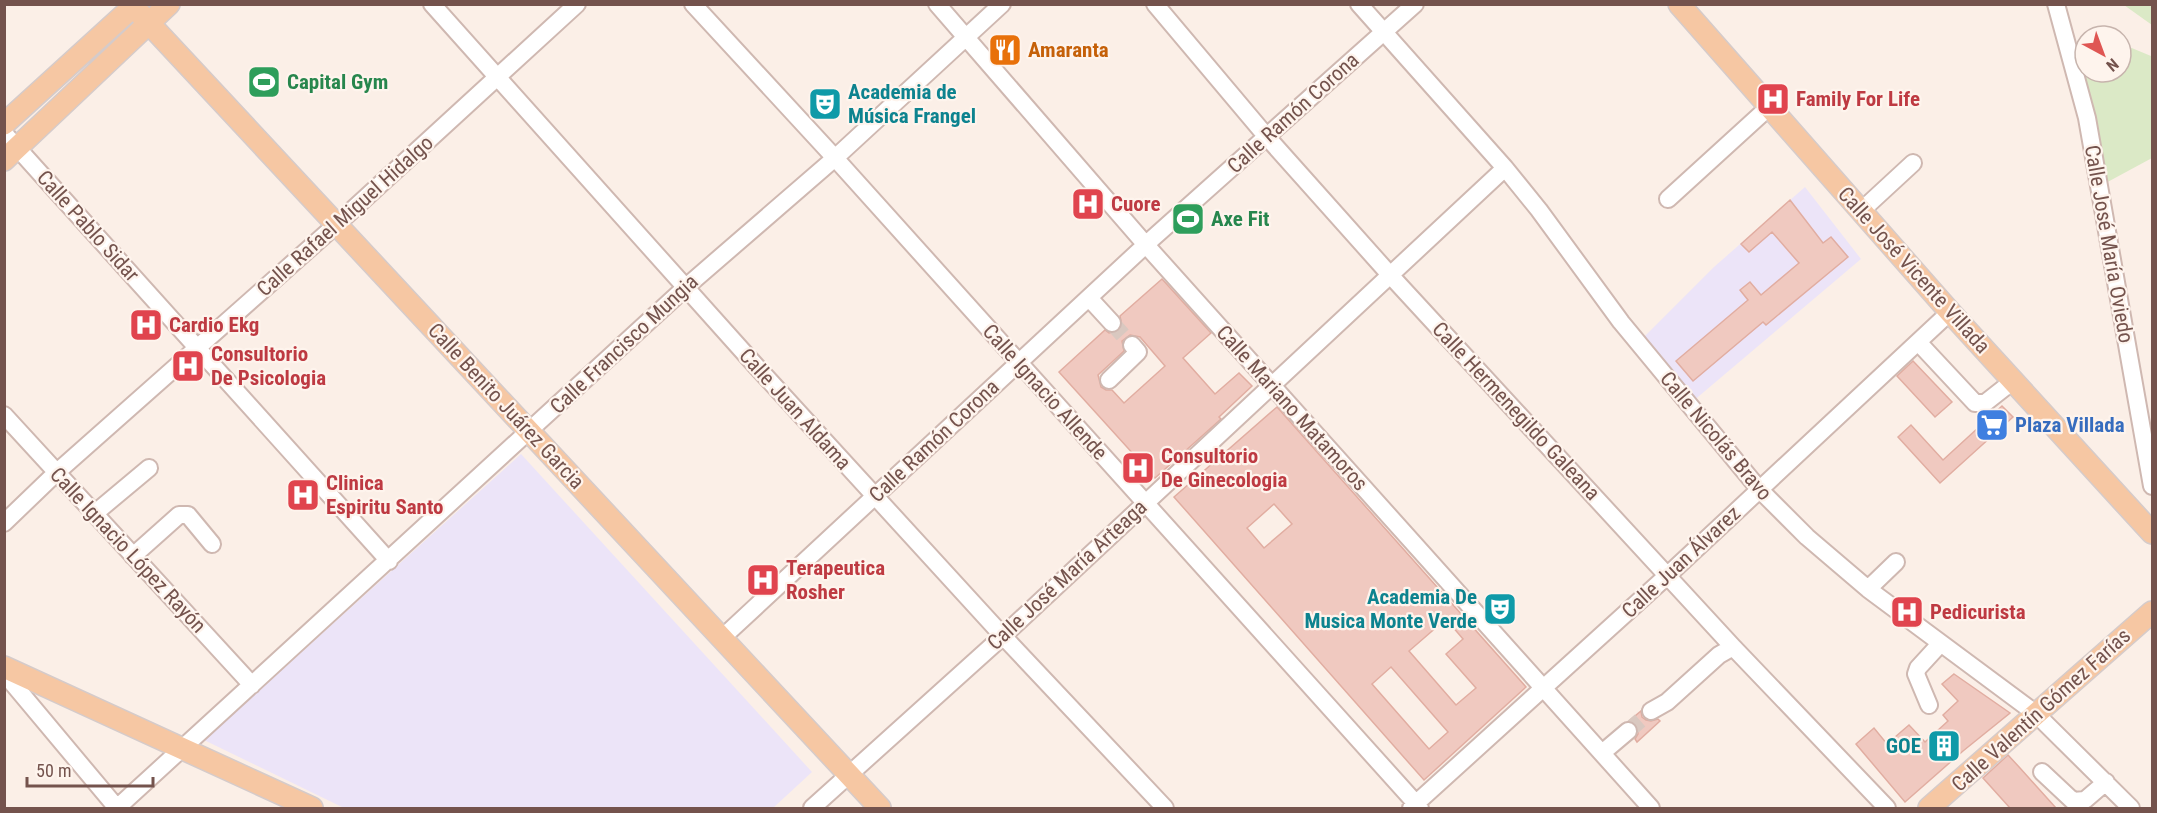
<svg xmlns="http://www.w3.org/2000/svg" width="2157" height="813" viewBox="0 0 2157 813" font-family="'Roboto Condensed',sans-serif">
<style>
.education{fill:#ece4f8}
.green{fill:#dbe9c6}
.building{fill:#f0c9c0;stroke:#e1ada1;stroke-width:1.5;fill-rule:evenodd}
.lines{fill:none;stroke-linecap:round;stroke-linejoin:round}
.minor-tunnel{stroke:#d9c8c0;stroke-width:16;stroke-dasharray:16 8;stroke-linecap:butt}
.minor-casing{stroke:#cfb8b1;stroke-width:20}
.major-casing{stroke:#d5cbca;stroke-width:24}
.minor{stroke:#fff;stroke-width:16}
.major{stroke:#f6c7a3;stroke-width:21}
.labels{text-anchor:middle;stroke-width:4.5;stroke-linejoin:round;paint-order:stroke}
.food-label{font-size:21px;font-weight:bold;fill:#c56008;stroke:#fef4ed;text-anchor:start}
.leisure-label{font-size:21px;font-weight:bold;fill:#27864d;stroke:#fef4ed;text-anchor:start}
.culture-label{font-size:21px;font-weight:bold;fill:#0d838f;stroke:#fef4ed;text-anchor:end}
.health-label{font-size:21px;font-weight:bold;fill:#be3a42;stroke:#fef4ed;text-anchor:start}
.street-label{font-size:21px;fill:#74534d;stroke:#fef4ed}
.shop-label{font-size:21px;font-weight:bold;fill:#366cbe;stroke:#fef4ed;text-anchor:start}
</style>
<rect width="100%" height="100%" fill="#fbefe7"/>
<path class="education" d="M1805,187L1861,259L1692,402L1639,342L1714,267Z
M521,454L812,772L773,808H344L204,740Z"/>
<path class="green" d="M2124,5H2152V25Z
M2122,44L2151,56L2152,53V158L2102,185L2081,76L2086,72H2121Z"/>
<path class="building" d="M1790,200L1823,243L1831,237L1848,257L1766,325L1763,322L1693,381L1676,361L1748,300L1740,290L1750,282L1761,295L1799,263L1772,232L1749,252L1741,244Z
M1162,279L1211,333L1183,358L1215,394L1239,373L1252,386L1219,417L1221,419L1155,478L1059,372L1105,330L1109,333L1119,331L1122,326L1120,316ZM1130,335L1140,337L1165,366L1124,403L1112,390H1106L1101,387L1098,375L1124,351L1122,341Z
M1913,361L1952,402L1935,417L1897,376Z
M2002,406L2013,417L1940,483L1898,437L1911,425L1943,460Z
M1277,407L1526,687L1424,780L1174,497ZM1274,504L1292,524L1264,548L1247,528ZM1446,619L1463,639L1446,654L1476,688L1456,705L1409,651ZM1391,667L1448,732L1429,749L1372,684Z
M1954,674L2010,713L1963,751L1905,802L1856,744L1874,728L1887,744L1909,725L1925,742L1948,721L1943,715L1958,701L1942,684Z
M1641,711L1642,717L1646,720L1651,721L1658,719L1660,721L1637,742L1635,739L1638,734V729L1636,724L1629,721Z
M2008,755L2020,768L2056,808H2010L1983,778Z"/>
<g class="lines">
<path class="minor-tunnel" d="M1112,323L1132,345
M1628,731L1651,711"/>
<defs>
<path id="minor" d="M432,4L756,366L1003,636L1165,808
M693,4L835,158L1420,808
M937,4L1146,245L1651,808
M1155,4L1267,137L1391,276L1733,647L1887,808
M1359,4L1505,168L1539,210L1621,322L1759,489L1807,537L1868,589L2035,713L2131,808
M2056,4L2087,118L2152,486
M4,133L389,561
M1668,199L1769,107
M1861,211L1913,163
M1089,298L1112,323
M1918,342L1975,403H1985L2013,381
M1109,380L1138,352L1132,345
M4,415L252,685
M94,514L149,468
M4,523L56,473L337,224L577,4
M133,556L179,515H188L212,544
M1868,589L1896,562
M722,638L1153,238L1415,4
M4,673L117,808
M1929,705L1916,674L1918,668L1940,644
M1651,711L1667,702L1719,655L1733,647
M1602,753L1628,731
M2042,772L2073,801L2085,800L2106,782
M117,808L686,287L835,158L1002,4
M812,808L1003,636L1505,168
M1411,808L1668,575L1950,312"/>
<path id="major" d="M131,4L880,808
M1679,4L1950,312L2152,533
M4,124L136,4
M4,160L169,4
M4,667L312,808
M1929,808L2152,612"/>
</defs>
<use href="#minor" class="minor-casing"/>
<use href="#major" class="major-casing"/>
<use href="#minor" class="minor"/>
<use href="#major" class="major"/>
</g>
<defs>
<symbol id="restaurant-square" viewBox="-11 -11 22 22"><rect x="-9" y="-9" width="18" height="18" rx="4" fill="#e8710a" stroke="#fef4ed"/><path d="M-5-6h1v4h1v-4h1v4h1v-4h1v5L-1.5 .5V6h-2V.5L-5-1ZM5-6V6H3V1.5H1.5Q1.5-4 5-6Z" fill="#fff"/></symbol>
<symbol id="stadium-square" viewBox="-11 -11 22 22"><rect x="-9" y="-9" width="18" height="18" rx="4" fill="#2e9e5b" stroke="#fef4ed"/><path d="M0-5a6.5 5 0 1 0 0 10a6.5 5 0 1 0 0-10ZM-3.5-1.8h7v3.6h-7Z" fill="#fff"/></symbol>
<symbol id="hospital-square" viewBox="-11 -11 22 22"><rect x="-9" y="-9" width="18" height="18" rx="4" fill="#e0444e" stroke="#fef4ed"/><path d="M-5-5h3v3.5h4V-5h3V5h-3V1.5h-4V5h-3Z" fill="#fff"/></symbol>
<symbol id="theatre-square" viewBox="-11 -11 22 22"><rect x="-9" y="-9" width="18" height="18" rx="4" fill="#0f9aa8" stroke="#fef4ed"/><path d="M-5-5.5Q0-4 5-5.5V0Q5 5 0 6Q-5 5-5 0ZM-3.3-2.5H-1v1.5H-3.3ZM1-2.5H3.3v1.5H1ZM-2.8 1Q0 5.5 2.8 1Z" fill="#fff"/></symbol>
<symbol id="supermarket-square" viewBox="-11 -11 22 22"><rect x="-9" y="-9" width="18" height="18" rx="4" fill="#3f7fe0" stroke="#fef4ed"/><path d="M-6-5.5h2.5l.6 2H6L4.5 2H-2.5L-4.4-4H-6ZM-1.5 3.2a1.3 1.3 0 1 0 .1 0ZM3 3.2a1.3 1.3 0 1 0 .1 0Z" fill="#fff"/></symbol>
<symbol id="building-square" viewBox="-11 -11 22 22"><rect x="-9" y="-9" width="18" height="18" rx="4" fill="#0f9aa8" stroke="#fef4ed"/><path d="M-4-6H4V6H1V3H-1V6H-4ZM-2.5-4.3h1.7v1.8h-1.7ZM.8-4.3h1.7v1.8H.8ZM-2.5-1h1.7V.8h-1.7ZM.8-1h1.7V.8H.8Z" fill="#fff"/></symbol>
</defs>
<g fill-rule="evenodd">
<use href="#restaurant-square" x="986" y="31" width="38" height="38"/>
<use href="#stadium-square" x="245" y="63" width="38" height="38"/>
<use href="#hospital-square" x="1754" y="80" width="38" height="38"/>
<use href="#theatre-square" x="806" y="85" width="38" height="38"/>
<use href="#hospital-square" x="1069" y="185" width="38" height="38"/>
<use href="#stadium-square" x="1169" y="200" width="38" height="38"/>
<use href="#hospital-square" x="127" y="306" width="38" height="38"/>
<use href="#hospital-square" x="169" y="347" width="38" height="38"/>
<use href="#supermarket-square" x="1973" y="406" width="38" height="38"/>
<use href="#hospital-square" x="1119" y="449" width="38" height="38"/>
<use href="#hospital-square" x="284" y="476" width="38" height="38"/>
<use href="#hospital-square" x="744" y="561" width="38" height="38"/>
<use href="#theatre-square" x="1481" y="590" width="38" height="38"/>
<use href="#hospital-square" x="1888" y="593" width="38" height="38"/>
<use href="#building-square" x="1925" y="727" width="38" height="38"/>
</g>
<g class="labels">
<g class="food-label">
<text x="1028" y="57">Amaranta</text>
</g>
<g class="leisure-label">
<text x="287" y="89">Capital Gym</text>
<text x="1211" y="226">Axe Fit</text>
</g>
<g class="culture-label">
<text x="848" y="99" text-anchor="start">Academia de<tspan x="848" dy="24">Música Frangel</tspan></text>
<text x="1477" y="604">Academia De<tspan x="1477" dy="24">Musica Monte Verde</tspan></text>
<text x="1921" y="753">GOE</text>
</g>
<g class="health-label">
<text x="1796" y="106">Family For Life</text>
<text x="1111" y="211">Cuore</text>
<text x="169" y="332">Cardio Ekg</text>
<text x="211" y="361">Consultorio<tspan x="211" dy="24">De Psicologia</tspan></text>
<text x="1161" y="463">Consultorio<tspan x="1161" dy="24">De Ginecologia</tspan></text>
<text x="326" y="490">Clinica<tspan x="326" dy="24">Espiritu Santo</tspan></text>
<text x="786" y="575">Terapeutica<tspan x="786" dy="24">Rosher</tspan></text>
<text x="1930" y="619">Pedicurista</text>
</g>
<g class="street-label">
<text transform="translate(1293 113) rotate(-42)" y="7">Calle Ramón Corona</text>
<text transform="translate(345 216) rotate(-42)" y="7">Calle Rafael Miguel Hidalgo</text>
<text transform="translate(88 226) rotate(48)" y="7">Calle Pablo Sidar</text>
<text transform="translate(2109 244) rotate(80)" y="7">Calle José María Oviedo</text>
<text transform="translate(1914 270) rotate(48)" y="7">Calle José Vicente Villada</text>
<text transform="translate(624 344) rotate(-43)" y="7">Calle Francisco Mungia</text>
<text transform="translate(1045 392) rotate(48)" y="7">Calle Ignacio Allende</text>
<text transform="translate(506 406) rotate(47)" y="7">Calle Benito Juárez Garcia</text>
<text transform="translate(1292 408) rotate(48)" y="7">Calle Mariano Matamoros</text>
<text transform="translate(795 409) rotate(48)" y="7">Calle Juan Aldama</text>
<text transform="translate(1516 411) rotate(47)" y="7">Calle Hermenegildo Galeana</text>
<text transform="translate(1716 436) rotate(50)" y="7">Calle Nicolás Bravo</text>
<text transform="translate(934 441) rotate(-43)" y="7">Calle Ramón Corona</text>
<text transform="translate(128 550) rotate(47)" y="7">Calle Ignacio López Rayón</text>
<text transform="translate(1681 562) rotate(-43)" y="7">Calle Juan Álvarez</text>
<text transform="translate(1067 575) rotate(-43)" y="7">Calle José María Arteaga</text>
<text transform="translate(2041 710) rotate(-42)" y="7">Calle Valentín Gómez Farías</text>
</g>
<g class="shop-label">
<text x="2015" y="432">Plaza Villada</text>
</g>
</g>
<rect width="2157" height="813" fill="none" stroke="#74534d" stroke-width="12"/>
<g transform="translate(2103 54) rotate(139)"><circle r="28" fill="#fef4ed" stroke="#c7b4ad" stroke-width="1.5"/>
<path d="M0-4.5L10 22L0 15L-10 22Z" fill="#df5653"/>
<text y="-9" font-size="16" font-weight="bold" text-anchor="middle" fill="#74534d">N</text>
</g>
<path d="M27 777v9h126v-9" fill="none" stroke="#74534d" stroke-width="3"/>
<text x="36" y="777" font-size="18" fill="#74534d" stroke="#fef4ed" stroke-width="4.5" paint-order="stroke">50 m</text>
</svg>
